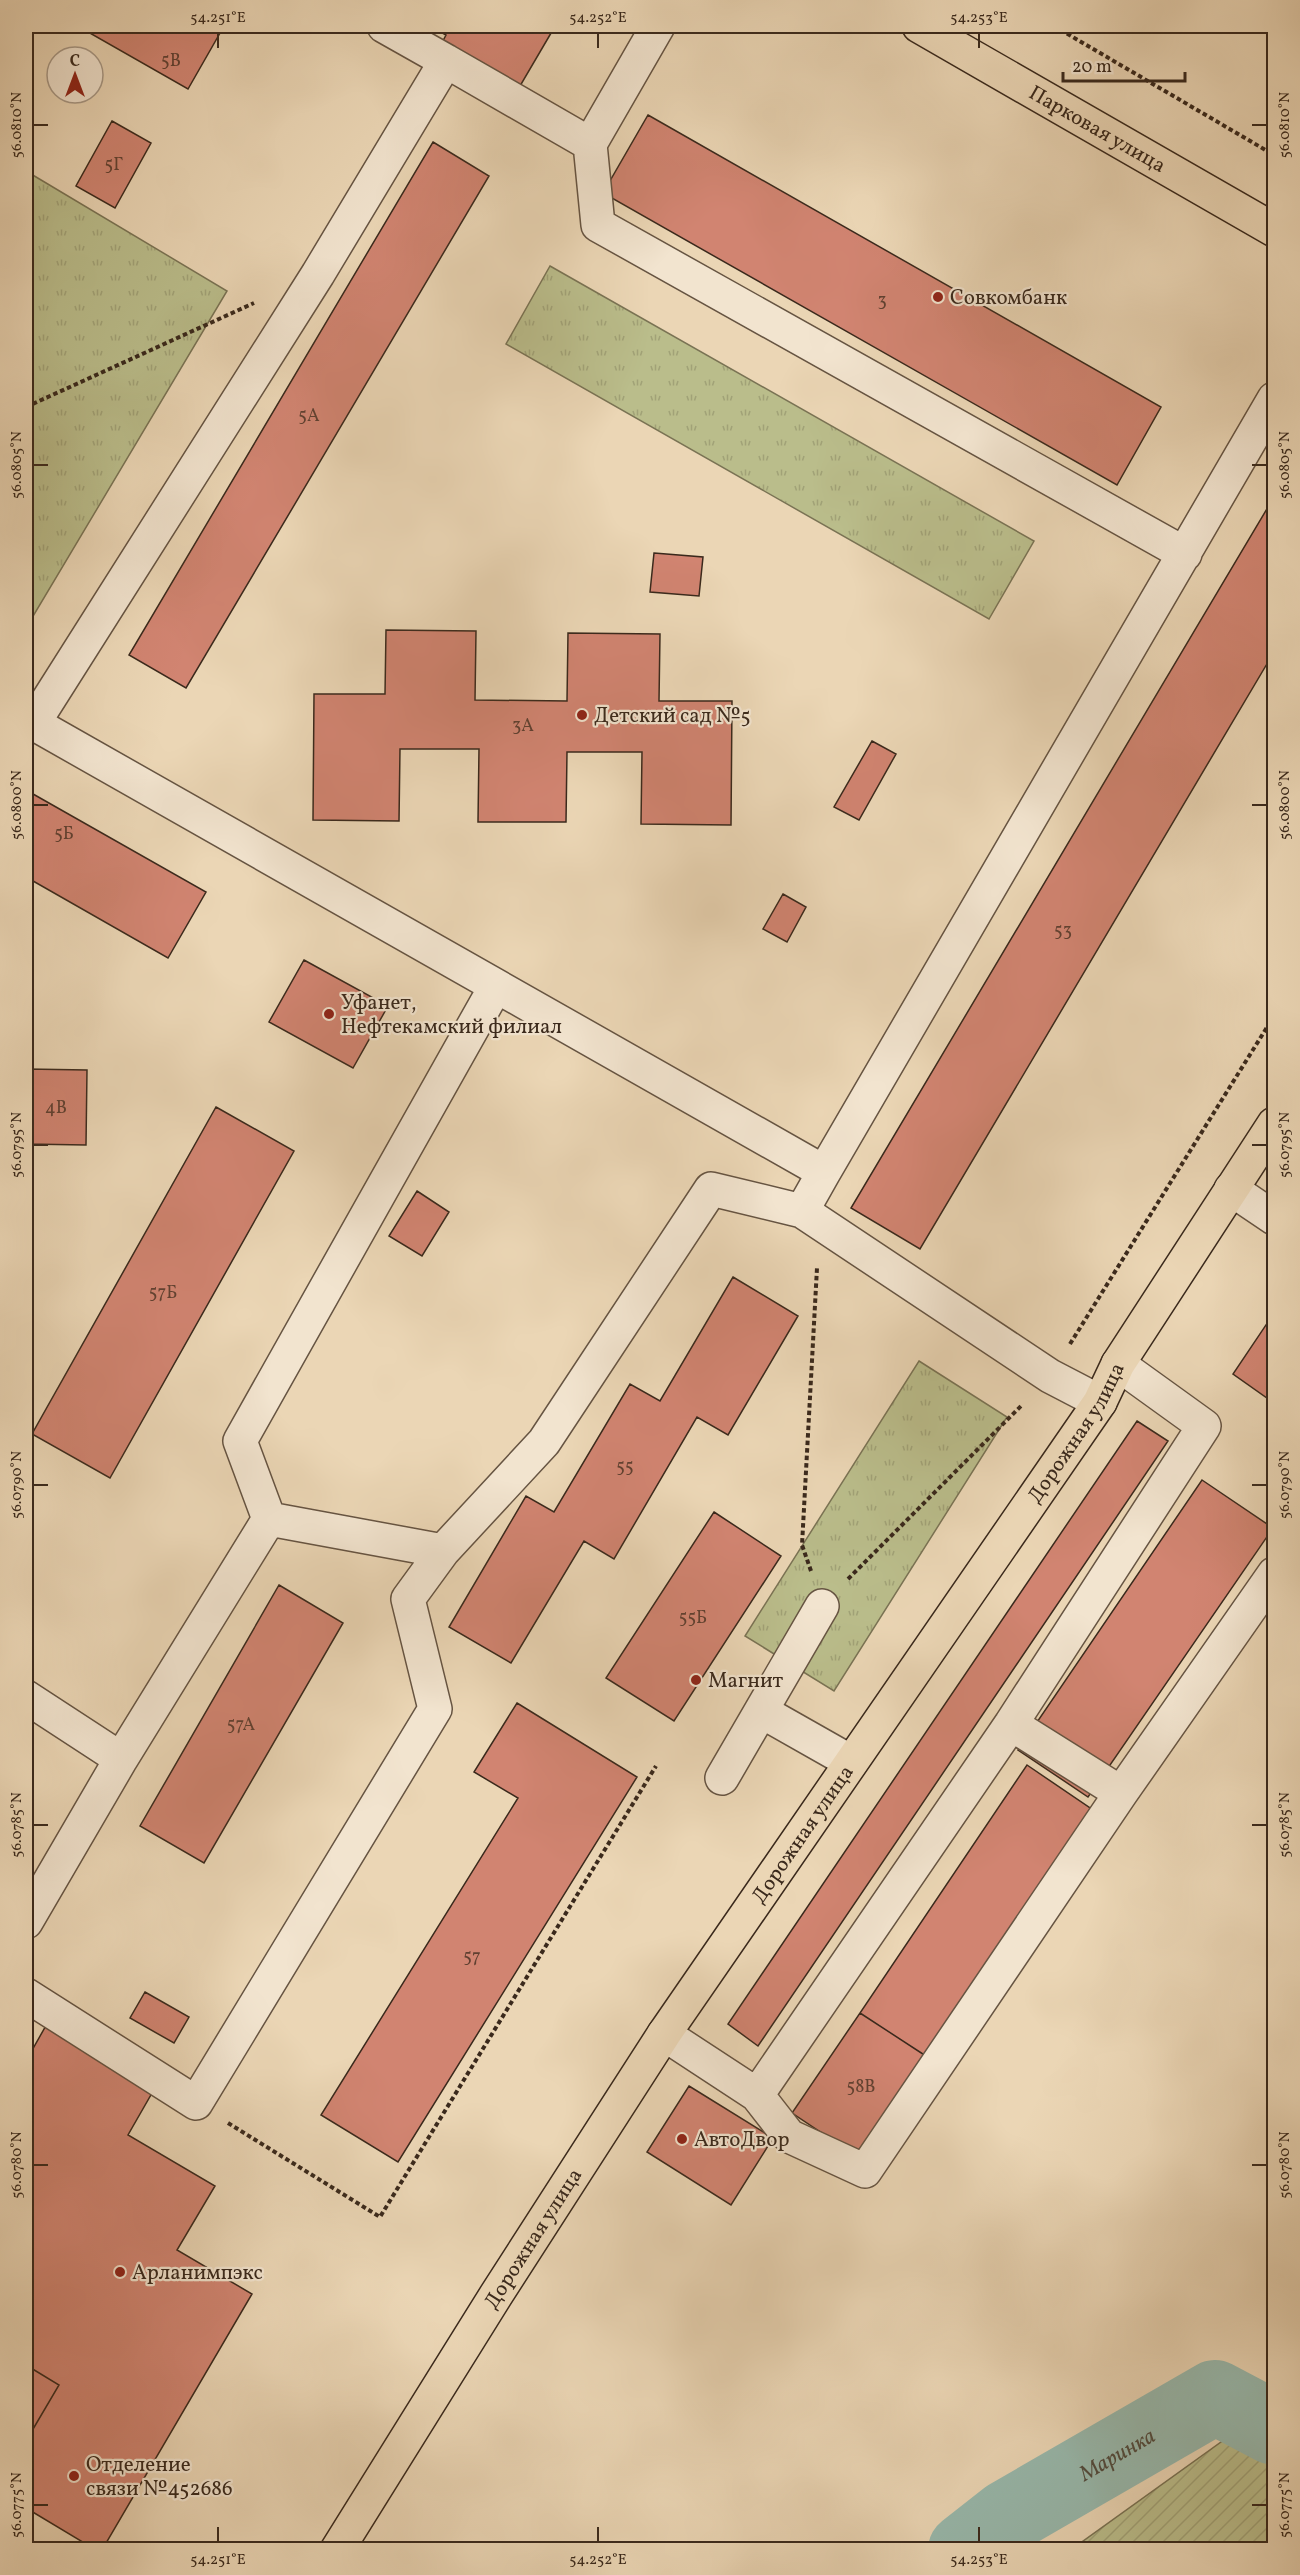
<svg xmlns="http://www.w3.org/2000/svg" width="1300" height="2575" viewBox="0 0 1300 2575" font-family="Vollkorn,serif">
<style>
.grass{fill:url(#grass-tufts);stroke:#7a7354;stroke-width:1.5}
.garden{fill:url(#garden-furrows);stroke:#7a7354;stroke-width:1.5}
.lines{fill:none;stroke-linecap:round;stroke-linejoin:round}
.river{stroke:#98b9ad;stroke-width:74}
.building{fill:#d18471;stroke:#3a291c;stroke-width:1.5}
.minor-casing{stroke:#665442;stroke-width:36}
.major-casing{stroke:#3a291c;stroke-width:36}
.path{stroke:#3a291c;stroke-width:4;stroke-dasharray:4.5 3;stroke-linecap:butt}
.minor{stroke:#f2e4cf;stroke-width:33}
.major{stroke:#ebd6b5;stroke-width:33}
.ticks{fill:none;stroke:#3a291c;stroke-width:2}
.poi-dot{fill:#8f2418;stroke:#f2e4cf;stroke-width:2}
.labels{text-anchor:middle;stroke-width:4.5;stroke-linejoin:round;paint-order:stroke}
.number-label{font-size:18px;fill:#604031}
.street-label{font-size:21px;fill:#3a291c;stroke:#f2e4cf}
.poi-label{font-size:21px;fill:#3a291c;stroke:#f2e4cf;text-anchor:start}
.water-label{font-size:22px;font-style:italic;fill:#524d40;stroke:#f2e4cf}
.neatline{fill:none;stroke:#3a291c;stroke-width:2}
.ticks-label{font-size:15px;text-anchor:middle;fill:#3a291c}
</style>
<defs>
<pattern id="grass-tufts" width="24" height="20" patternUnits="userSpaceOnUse" patternTransform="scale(1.5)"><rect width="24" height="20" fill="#babd8b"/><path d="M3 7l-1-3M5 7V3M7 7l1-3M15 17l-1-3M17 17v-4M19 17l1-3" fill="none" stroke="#a1a277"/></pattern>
<pattern id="garden-furrows" width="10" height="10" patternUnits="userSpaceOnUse" patternTransform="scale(1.5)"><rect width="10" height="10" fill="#babd8b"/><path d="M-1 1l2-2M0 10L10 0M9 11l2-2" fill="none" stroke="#a1a277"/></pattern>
</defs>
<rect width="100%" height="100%" fill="#ebd6b5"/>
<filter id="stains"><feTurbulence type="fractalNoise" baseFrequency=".00333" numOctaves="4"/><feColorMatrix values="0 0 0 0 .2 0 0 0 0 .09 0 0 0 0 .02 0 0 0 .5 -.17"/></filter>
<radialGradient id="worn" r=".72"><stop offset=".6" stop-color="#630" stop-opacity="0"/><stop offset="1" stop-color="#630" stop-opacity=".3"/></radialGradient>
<path class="grass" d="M26,171L227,291L26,628Z
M550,266L1034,541L989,619L506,344Z
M919,1361L1007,1417L834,1691L745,1636Z"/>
<path class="garden" d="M1274,2403V2549H1072L1274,2404Z"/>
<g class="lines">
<path class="river" id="s1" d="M965,2550L1007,2517L1215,2397L1274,2428"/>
</g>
<path class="building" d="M92,26H224L188,89L88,32Z
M430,26H549L554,28L513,98L436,54L446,35Z
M648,115L1161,407L1117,485L603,193Z
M112,121L151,143L115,208L76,186Z
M433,142L489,176L186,688L129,655Z
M1274,497V652L920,1249L851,1208Z
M654,553L703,557L699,596L650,592Z
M386,630L476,631L475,700L567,701L568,633L660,634L659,701H732L731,825L641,824L642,752H567L566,822H478L479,749H400L399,821L313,820L314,694H385Z
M872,741L896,754L859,820L834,807Z
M26,790L206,892L168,958L26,877Z
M783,894L806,907L787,942L763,929Z
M304,960L388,1006L353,1068L269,1022Z
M26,1069L87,1070L86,1145L26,1144Z
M216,1107L294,1151L110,1478L32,1434Z
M417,1191L449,1212L422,1256L389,1236Z
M733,1277L798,1316L728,1435L697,1417L614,1559L584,1541L511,1663L449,1627L526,1496L554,1512L630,1384L660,1401Z
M1274,1313V1403L1233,1374Z
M1137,1421L1168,1441L758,2046L728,2024Z
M1202,1480L1273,1528L1088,1797L1018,1750Z
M714,1512L781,1556L674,1721L606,1678Z
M279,1585L343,1623L204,1863L140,1826Z
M517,1703L637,1777L398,2162L321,2115L518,1798L474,1772Z
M1027,1765L1096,1812L929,2058L860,2013Z
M145,1992L189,2017L174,2043L130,2018Z
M860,2013L929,2058L861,2159L792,2113Z
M48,2022L156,2086L128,2135L215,2186L177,2250L252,2294L102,2550H96L26,2508V2441L59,2385L26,2365V2061Z
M689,2086L773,2138L731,2205L647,2152Z
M26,2365L59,2385L26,2441Z"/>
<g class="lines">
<defs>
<path id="minor" d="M446,61L590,144L598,225L1185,554
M590,144L658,26
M26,719L824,1172L802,1211
M33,724L318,274L446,61L384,26
M824,1172L1274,399
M1231,1189L1274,1218
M269,1519L240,1441L496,986
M269,1519L443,1551
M26,1697L121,1759
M761,1711L851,1762
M1011,1724L1121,1793
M722,1778L822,1606
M26,1922L121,1759L269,1519
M26,1995L196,2103L435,1709L408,1599L443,1551L544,1442L711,1189L802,1211L1050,1376L1100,1402
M664,2034L757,2095L1011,1724L1204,1426L1118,1364
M757,2095L789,2136L865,2171L1121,1793L1274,1574"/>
<g id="major">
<path id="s2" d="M919,26L1274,230"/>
<path id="s3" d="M337,2550L496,2295L664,2034L1100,1402L1118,1364L1274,1124"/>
</g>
</defs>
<use href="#minor" class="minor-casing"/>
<use href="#major" class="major-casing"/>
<path class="path" d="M1054,26L1274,155
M26,407L254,303
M1070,1344L1274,1016
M811,1571L802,1545L817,1268
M848,1579L1023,1404
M228,2123L380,2217L656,1766"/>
<use href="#minor" class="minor"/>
<use href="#major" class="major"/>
</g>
<path class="ticks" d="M218,33V48M598,33V48M979,33V48M33,125H48M1252,125H1267M33,465H48M1252,465H1267M33,805H48M1252,805H1267M33,1145H48M1252,1145H1267M33,1485H48M1252,1485H1267M33,1825H48M1252,1825H1267M33,2165H48M1252,2165H1267M33,2505H48M1252,2505H1267M218,2527V2542M598,2527V2542M979,2527V2542"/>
<g class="poi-dot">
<circle cx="938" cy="297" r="6"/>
<circle cx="582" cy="715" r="6"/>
<circle cx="329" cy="1014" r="6"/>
<circle cx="696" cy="1680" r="6"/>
<circle cx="682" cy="2139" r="6"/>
<circle cx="120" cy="2272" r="6"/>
<circle cx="74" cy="2476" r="6"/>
</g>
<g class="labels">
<g class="number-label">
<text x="171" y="66">5В</text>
<text x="114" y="170">5Г</text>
<text x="882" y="306">3</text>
<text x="309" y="421">5А</text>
<text x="523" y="731">3А</text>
<text x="64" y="839">5Б</text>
<text x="1063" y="936">53</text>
<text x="56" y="1113">4В</text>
<text x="163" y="1298">57Б</text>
<text x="625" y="1472">55</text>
<text x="693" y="1623">55Б</text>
<text x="241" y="1730">57А</text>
<text x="472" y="1962">57</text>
<text x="861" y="2092">58В</text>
</g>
<g class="street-label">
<text dy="7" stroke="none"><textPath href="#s2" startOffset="206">Парковая улица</textPath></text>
<text dy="7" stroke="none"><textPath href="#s3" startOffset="1340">Дорожная улица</textPath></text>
<text dy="7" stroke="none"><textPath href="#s3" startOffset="854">Дорожная улица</textPath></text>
<text dy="7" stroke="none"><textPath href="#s3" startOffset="368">Дорожная улица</textPath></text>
</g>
<g class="poi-label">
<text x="950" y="304">Совкомбанк</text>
<text x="594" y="722">Детский сад №5</text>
<text x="341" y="1009">Уфанет,<tspan x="341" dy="24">Нефтекамский филиал</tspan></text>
<text x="708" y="1687">Магнит</text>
<text x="694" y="2146">АвтоДвор</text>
<text x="132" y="2279">Арланимпэкс</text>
<text x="86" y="2471">Отделение<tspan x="86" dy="24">связи №452686</tspan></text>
</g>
<g class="water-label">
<text dy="8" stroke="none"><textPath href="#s1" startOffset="180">Маринка</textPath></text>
</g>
</g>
<rect width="1300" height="2575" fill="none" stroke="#ebd6b5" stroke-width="66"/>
<g transform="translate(75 75)"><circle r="28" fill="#f2e4cf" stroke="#a89987" stroke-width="1.5"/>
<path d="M0-4.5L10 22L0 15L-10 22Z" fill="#8f2418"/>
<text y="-9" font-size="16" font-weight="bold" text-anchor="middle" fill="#3a291c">С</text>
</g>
<path d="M1063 72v9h122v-9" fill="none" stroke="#3a291c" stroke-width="3"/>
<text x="1072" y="72" font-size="18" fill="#3a291c" stroke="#f2e4cf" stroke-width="4.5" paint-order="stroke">20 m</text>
<rect x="33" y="33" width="1234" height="2509" class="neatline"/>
<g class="ticks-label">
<text x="218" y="22">54.251°E</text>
<text x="598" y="22">54.252°E</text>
<text x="979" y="22">54.253°E</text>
<text transform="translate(16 125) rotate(-90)" y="5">56.0810°N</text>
<text transform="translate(1284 125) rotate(-90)" y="5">56.0810°N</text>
<text transform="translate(16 465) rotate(-90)" y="5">56.0805°N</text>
<text transform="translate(1284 465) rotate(-90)" y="5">56.0805°N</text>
<text transform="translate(16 805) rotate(-90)" y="5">56.0800°N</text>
<text transform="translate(1284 805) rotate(-90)" y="5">56.0800°N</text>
<text transform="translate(16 1145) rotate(-90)" y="5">56.0795°N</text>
<text transform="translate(1284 1145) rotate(-90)" y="5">56.0795°N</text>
<text transform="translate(16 1485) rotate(-90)" y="5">56.0790°N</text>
<text transform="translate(1284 1485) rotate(-90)" y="5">56.0790°N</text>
<text transform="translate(16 1825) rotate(-90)" y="5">56.0785°N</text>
<text transform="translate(1284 1825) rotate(-90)" y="5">56.0785°N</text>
<text transform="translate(16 2165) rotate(-90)" y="5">56.0780°N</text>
<text transform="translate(1284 2165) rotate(-90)" y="5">56.0780°N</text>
<text transform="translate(16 2505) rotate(-90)" y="5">56.0775°N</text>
<text transform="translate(1284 2505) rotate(-90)" y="5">56.0775°N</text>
<text x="218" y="2564">54.251°E</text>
<text x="598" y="2564">54.252°E</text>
<text x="979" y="2564">54.253°E</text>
</g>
<rect width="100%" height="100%" filter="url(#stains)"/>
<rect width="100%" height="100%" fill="url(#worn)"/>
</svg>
